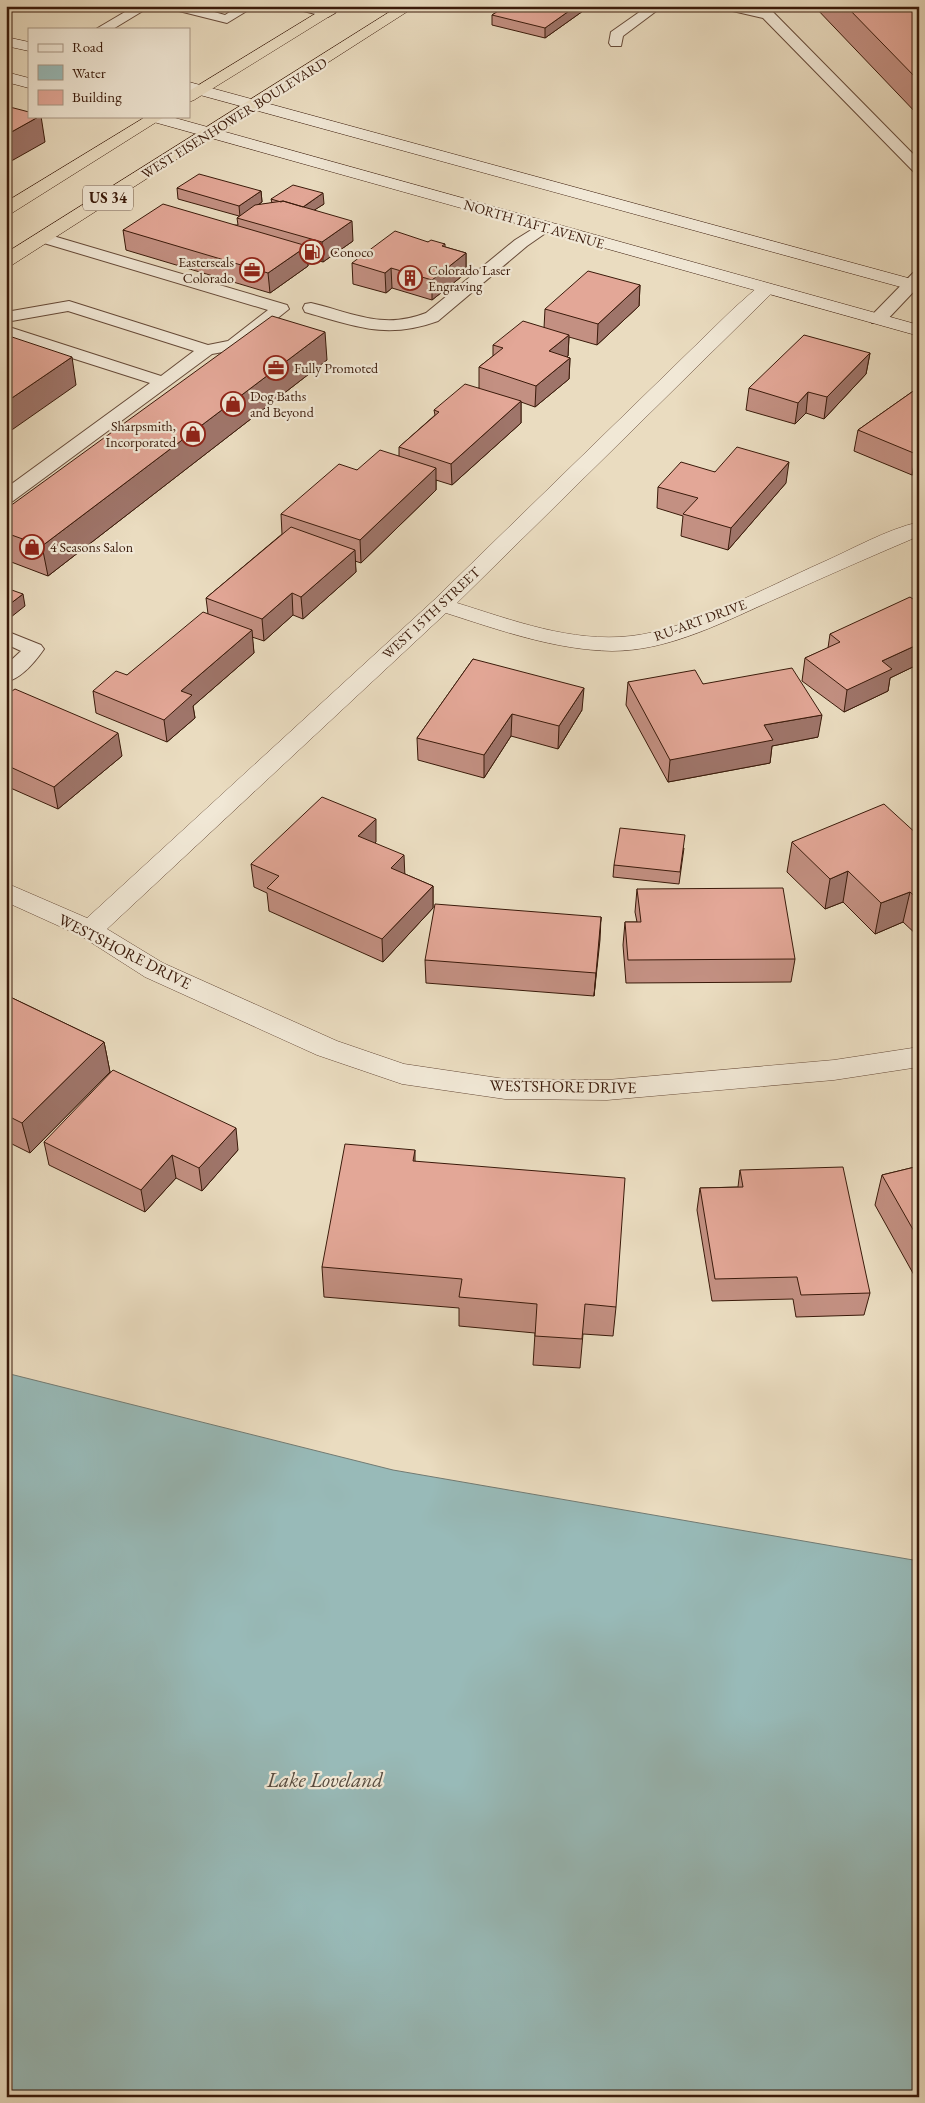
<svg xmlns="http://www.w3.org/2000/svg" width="925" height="2103" viewBox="0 0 925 2103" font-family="'EB Garamond',serif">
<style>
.water{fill:#98bab8;stroke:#727a72}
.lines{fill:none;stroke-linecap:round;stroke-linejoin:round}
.lane-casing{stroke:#664a38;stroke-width:2}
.street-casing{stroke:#664a38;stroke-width:1}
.secondary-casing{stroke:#3a1a0a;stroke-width:1}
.highway-casing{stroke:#3a1a0a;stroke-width:1}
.lane{fill:#f1e8d6;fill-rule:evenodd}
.street{fill:#f1e8d6;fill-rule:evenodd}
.secondary{fill:#f1e8d6;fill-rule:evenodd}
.highway{fill:#eadcc0;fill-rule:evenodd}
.wall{fill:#c39082;stroke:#3a1a0a}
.shaded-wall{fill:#9f756a;stroke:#3a1a0a}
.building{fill:#e3a797;stroke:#3a1a0a}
.labels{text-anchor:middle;stroke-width:4.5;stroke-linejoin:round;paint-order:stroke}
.far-street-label{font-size:14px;fill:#3a1a0a;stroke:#f1e8d6}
.far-poi-label{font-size:14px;fill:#3a1a0a;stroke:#f1e8d6;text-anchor:start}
.shield{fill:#f1e8d6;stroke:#715847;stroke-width:1}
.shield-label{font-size:15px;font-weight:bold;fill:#3a1a0a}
.street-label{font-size:16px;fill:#3a1a0a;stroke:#f1e8d6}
.near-water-label{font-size:21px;font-style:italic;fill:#564a3e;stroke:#f1e8d6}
</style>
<rect width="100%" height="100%" fill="#eadcc0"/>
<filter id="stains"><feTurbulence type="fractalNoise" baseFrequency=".004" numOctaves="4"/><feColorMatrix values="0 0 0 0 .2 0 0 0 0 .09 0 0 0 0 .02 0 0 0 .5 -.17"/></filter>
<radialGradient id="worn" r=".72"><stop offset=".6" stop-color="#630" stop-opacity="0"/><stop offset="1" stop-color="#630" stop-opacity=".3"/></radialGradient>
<path class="water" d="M6,1373L393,1470L919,1561V2097H6Z"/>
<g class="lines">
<defs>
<path id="lane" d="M135,6H151L113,29H96Z
M170,6H193L225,15L239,6H255L227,23L171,9Z
M294,6H317L333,10L335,13L328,17L295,9Z
M648,6H663L623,36L621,46H611L609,43L611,32Z
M723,6H747L773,12L919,160V173L914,172L763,18L724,9Z
M544,222L550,224L552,227L550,230L527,246L438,321C386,340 355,326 305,312L303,308L305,304L311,303C353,313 383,330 426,313L515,240Z
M43,233L287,305L289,309L239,349L212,354L13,501L6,503V488L150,383L6,337V326L161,376L194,351L68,311L6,322V312L69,301L208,345L228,341L268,310L37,241L35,238L37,235Z
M919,271V286L884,323H872L870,319L872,315L913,273Z
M6,631L41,645L44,649C35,662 22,678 6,682V665L21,651L6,644Z"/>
<path id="street" d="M766,284L772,285L775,289L772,293L457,603C512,620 572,643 631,636C688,630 767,587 821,563C853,549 885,530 919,522V536C872,556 826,576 780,597C727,620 671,651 612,651C555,650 499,630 446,613L107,929L163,963L337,1041L404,1064L505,1079L607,1080L834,1060L919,1047V1067L834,1080L607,1100L505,1099L402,1084L317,1055L145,977L81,936L6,902V883L87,918L434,600L733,309L760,285Z"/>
<path id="secondary" d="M6,37L29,42V51L6,46Z
M6,72L29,78V88L6,82Z
M189,82L919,281V292L189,92Z
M141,116H168L919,325V336L143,119Z"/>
<path id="highway" d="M328,6H346L194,100L189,102V91Z
M399,6H416L12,265L6,266V253Z
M147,116H166L12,213L6,214V202Z"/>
</defs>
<use href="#lane" class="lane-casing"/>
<use href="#street" class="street-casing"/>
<use href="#secondary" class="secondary-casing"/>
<use href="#highway" class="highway-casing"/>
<use href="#lane" class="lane"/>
<use href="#street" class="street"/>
<use href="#secondary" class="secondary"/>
<use href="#highway" class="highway"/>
</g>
<path class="wall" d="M506,6H590L545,38L492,25V15Z
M814,6H919V116Z
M177,188L261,191L262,202L258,205L272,203L271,199L324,204L314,210L353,241L323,262L308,258V266L270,293L126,250L123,230L238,225L237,218L239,216L178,199Z
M428,242L445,244V247L466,253V273L432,300L392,288L386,293L353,284L352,263Z
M640,285L639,306L597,345L569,337L568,356L567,357L570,358L569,379L535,407L521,402V423L452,485L436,480V490L361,563L355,561L356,572L303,619L293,615L264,641L252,637L254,653L193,706L195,718L167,742L96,713L93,691L127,675L208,614L206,598L282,534L281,514L357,470L399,456V447L435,415L434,410L479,388V367L493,356V345L544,328L545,309Z
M870,353L866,374L824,419L806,413L795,424L746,410L749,388Z
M327,360L48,576L6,560V509Z
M919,387V471L912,475L854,451L858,430Z
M715,472L786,483L728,550L681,536L683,516L657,508L658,487Z
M919,601V664L890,678L888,691L844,712L802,681L805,658L828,648L830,634L918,602Z
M473,659L582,710L558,749L511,736L484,778L418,760L417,738Z
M628,682L703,684L818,737L772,746L770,763L668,782L626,705Z
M6,695L122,756L58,809L6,786Z
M919,836V937L903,922L875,934L843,902L825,909L787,872L792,842Z
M376,842L375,843L405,874L433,886V908L383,962L269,911L267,893L254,887L251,864Z
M684,848L679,884L613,877L614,865Z
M637,889L795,959L791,982L626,983L623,945L625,922H637L635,912Z
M601,917L594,996L426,983L425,960Z
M6,995L104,1042L110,1072L30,1153L6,1141Z
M44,1142L238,1150L202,1191L176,1178L145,1212L49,1165Z
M415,1150V1161L616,1307L613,1336L583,1334L580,1368L533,1365L535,1333L459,1326V1308L324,1297L322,1267Z
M919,1166V1284L875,1205L882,1175Z
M740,1170L870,1293L864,1315L796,1317L793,1299L712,1301L697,1210L700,1188L738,1187Z"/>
<path class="shaded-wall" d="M576,6H590L545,38V28Z
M40,116H41L45,142L6,164V135Z
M261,191L262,202L240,217L239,206Z
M323,193L324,204L302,218V208Z
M352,221L353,241L323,262L322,242Z
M307,246L308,266L270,293L268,273Z
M466,253V273L432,300V280Z
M391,268L392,288L386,293L385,273Z
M640,285L639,306L597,345L598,324Z
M325,332L327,360L48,576L42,546Z
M569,335L568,356L548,372L549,351Z
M870,353L866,374L824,419L827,397Z
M72,357L76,385L6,434V402Z
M570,358L569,379L535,407L536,386Z
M808,392L806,413L795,424L798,403Z
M521,401V423L452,485L451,464Z
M919,452V471L912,475L916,454Z
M789,462L786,483L728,550L731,528Z
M436,468V490L361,563L360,540Z
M355,550L356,572L303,619L301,597Z
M292,593L293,615L264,641L262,619Z
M23,594L25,606L6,621V607Z
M252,630L254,653L193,706L195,718L167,742L164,720L181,691Z
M919,644V664L890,678L888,691L844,712L847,690L882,661Z
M584,688L582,710L558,749L559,726Z
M512,714L511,736L484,778V755Z
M822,715L818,737L772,746L770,763L668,782L670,760L764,725Z
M118,733L122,756L58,809L54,787Z
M376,819V842L359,859L358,836Z
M404,855L405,878L391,868Z
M848,871L843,902L825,909L830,879Z
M433,886V908L383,962L382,939Z
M910,892L903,922L875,934L881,903Z
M601,917L600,940L594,996L596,973Z
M104,1042L110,1072L30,1153L22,1123Z
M236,1128L238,1150L202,1191L199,1168Z
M172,1155L176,1178L145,1212L141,1190Z"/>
<path class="building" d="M506,6H576L545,28L492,15Z
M846,6H919V81Z
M6,106L29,112V116H40L6,135Z
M199,174L261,191L239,206L177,188Z
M293,185L323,193L303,207L283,201L281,202L271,199Z
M283,201L352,221L322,242L237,218L255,205Z
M163,204L307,246L268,273L123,230Z
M395,231L428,242L431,240L445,244L442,246L466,253L432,280L391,268L385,273L352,263Z
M588,271L640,285L598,324L545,309Z
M272,316L325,332L42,546L6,533V509Z
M523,321L569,335L549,351L570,358L536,386L479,367L503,348L493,345Z
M6,335L72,357L6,402Z
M804,335L870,353L827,397L808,392L798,403L749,388Z
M465,384L521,401L451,464L399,447L439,412L434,410Z
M919,387V452L916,454L858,430Z
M737,447L789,462L731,528L683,514L698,498L658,487L681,462L715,472Z
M380,450L436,468L360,540L281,514L339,464L357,470Z
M291,527L355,550L301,597L292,593L262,619L206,598Z
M6,588L23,594L6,607Z
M910,597L919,603V644L882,661L892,669L847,690L805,658L840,642L830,634Z
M203,612L252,630L181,691L192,695L164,720L93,691L116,671L127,675Z
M473,659L584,688L559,726L512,714L484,755L417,738Z
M792,668L822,715L764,725L773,740L670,760L628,682L695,670L703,684Z
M15,689L118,733L54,787L6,765V742L12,738L6,736V695Z
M322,797L376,819L358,836L404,855L391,868L433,886L382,939L267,888L279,876L251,864Z
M884,804L919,836V900L910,892L881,903L848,871L830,879L792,842Z
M620,828L685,835L680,872L614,865Z
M783,888L795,959L628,960L625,922H641L637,889Z
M435,904L601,917L596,973L425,960Z
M6,995L104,1042L22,1123L6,1115Z
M113,1070L236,1128L199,1168L172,1155L141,1190L44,1142Z
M345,1144L415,1150L413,1161L625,1178L616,1307L585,1304L582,1339L535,1336L537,1304L459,1297L462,1279L322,1267Z
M919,1166V1240L882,1175Z
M843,1167L870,1293L801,1295L797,1277L715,1279L700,1188L743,1187L740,1170Z"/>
<defs>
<symbol id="fuel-ring" viewBox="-11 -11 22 22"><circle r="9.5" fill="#f1e8d6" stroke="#8f2418" stroke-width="1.5"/><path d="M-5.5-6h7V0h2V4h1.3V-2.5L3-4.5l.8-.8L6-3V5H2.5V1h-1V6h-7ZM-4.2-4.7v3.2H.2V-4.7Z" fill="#8f2418"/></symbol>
<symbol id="office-ring" viewBox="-11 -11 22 22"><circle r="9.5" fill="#f1e8d6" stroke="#8f2418" stroke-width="1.5"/><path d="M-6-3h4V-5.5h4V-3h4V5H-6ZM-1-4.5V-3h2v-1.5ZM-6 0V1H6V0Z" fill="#8f2418"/></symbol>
<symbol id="building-ring" viewBox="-11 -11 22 22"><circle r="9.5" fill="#f1e8d6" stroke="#8f2418" stroke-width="1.5"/><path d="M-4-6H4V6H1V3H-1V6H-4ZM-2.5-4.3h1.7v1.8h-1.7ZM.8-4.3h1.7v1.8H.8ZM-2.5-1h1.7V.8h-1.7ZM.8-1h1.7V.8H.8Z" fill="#8f2418"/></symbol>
<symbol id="shop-ring" viewBox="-11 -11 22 22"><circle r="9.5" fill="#f1e8d6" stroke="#8f2418" stroke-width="1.5"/><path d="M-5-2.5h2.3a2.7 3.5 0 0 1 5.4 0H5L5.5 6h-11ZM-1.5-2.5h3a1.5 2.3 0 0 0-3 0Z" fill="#8f2418"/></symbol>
</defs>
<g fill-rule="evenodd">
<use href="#fuel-ring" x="298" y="238" width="28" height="28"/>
<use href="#office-ring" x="238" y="256" width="28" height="28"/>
<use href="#building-ring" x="396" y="264" width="28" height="28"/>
<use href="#office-ring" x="262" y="354" width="28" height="28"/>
<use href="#shop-ring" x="219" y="390" width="28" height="28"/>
<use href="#shop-ring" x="179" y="420" width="28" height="28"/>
<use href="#shop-ring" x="18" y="533" width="28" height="28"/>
</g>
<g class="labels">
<g class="far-street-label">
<text transform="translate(234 118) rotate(-32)" y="5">WEST EISENHOWER BOULEVARD</text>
<text transform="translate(534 224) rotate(16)" y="5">NORTH TAFT AVENUE</text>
<text transform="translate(431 613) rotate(-43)" y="5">WEST 15TH STREET</text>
<text transform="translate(700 620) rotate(-20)" y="5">RU-ART DRIVE</text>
</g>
<g class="far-poi-label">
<text x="330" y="257">Conoco</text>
<text x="234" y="267" text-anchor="end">Easterseals<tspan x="234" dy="16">Colorado</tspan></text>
<text x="428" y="275">Colorado Laser<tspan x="428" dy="16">Engraving</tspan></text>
<text x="294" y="373">Fully Promoted</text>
<text x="250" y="401">Dog Baths<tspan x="250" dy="16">and Beyond</tspan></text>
<text x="176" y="431" text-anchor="end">Sharpsmith,<tspan x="176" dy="16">Incorporated</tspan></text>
<text x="50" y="552">4 Seasons Salon</text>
</g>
<rect class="shield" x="83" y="185.5" width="50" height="25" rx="4"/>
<g class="shield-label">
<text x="108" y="203">US 34</text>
</g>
<g class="street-label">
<text transform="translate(125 951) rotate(27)" y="6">WESTSHORE DRIVE</text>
<text transform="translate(563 1086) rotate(1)" y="6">WESTSHORE DRIVE</text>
</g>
<g class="near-water-label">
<text x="325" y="1787">Lake Loveland</text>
</g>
</g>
<rect width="925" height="2103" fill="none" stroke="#eadcc0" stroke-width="25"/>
<rect x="8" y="8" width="910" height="2088" fill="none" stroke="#3a1a0a" stroke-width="2.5"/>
<rect x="12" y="12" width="900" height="2078" fill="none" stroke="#3a1a0a"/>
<rect x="28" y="28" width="162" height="90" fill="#f1e8d6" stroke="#a89684"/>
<rect x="38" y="44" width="25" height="8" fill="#f1e8d6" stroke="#a89684"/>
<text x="72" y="52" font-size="15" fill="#3a1a0a">Road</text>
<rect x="38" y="65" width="25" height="15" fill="#98bab8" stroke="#a89684"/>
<text x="72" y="78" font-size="15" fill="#3a1a0a">Water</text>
<rect x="38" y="90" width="25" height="15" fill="#e3a797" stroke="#a89684"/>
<text x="72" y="102" font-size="15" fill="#3a1a0a">Building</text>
<rect width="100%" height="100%" filter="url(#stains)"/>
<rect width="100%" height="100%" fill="url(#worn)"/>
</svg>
